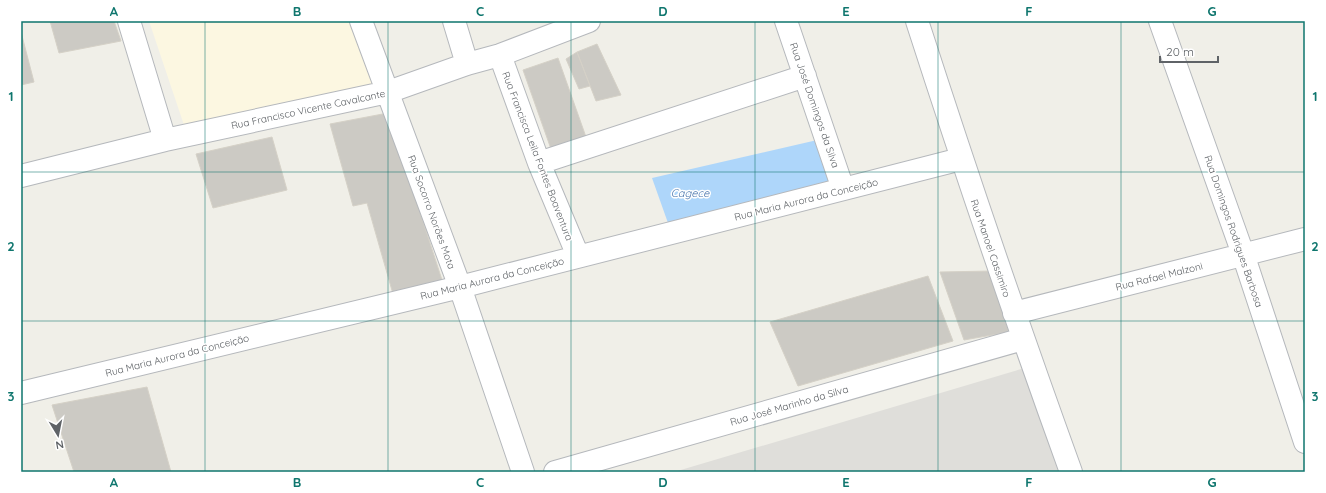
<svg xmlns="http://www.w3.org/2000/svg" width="1326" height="493" viewBox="0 0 1326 493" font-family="Quicksand,sans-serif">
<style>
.commercial{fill:#fcf7e1}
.industrial{fill:#dfdeda}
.water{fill:#aed6fa}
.building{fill:#cccac4;stroke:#d5d1c7}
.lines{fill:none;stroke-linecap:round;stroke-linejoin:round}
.minor-casing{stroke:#b5b8bc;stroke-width:24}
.minor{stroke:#fff;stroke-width:22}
.grid{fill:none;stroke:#0f766e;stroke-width:1;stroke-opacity:0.55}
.labels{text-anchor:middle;stroke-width:3;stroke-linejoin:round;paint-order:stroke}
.street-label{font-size:10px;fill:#5f6367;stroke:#fff}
.water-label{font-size:11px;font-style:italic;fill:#4a76ad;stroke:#fff}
.neatline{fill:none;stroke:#0f766e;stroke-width:1.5}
.grid-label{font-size:13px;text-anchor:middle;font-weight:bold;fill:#0f766e}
</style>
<rect width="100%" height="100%" fill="#f0efe8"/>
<path class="commercial" d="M149,21H358L381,87L187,134Z"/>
<path class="industrial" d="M1028,367L1064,472H674Z"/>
<path class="water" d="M826,138L833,181L668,223L652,178Z"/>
<path class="building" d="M50,21H114L121,41L59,53Z
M21,32L34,82L21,85Z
M597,44L621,95L596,101L577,52Z
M577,52L590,86L579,89L566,59Z
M558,58L586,137L551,149L523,70Z
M388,113L442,280L393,294L367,203L353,206L330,124Z
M272,137L287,190L213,208L196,154Z
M992,271L1009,332L964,340L940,272Z
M928,276L953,341L798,386L770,322Z
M147,387L171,472H74L52,405Z"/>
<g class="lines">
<defs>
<path id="minor" d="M129,21L165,140
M361,21L460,287L523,472
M454,21L467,64
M786,21L843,189
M917,21C966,173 1017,323 1071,472
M1160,21L1243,254L1305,442
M500,55L539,163L578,256
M539,163L805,76
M21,176L165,140L388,92L467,64L500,55L589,21
M1014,313L1305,239
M21,393L460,287L961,159
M555,472L1023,339"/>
</defs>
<use href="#minor" class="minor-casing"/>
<use href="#minor" class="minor"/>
</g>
<path class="grid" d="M205,21V472M388,21V472M571,21V472M755,21V472M938,21V472M1121,21V472M21,172H1305M21,321H1305"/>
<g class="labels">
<g class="street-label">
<text transform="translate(815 105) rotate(71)" y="4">Rua José Domingos da Silva</text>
<text transform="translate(308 109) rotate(-12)" y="4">Rua Francisco Vicente Cavalcante</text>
<text transform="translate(538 156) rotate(69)" y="4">Rua Francisca Leila Fontes Boaventura</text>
<text transform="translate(806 199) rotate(-14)" y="4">Rua Maria Aurora da Conceição</text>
<text transform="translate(432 212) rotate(70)" y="4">Rua Socorro Norões Mota</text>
<text transform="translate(1234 231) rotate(71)" y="4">Rua Domingos Rodrigues Barbosa</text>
<text transform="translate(991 248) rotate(71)" y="4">Rua Manoel Cassimiro</text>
<text transform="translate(1159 276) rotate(-14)" y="4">Rua Rafael Malzoni</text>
<text transform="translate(492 278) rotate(-14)" y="4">Rua Maria Aurora da Conceição</text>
<text transform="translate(177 355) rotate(-14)" y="4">Rua Maria Aurora da Conceição</text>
<text transform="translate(789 405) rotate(-16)" y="4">Rua José Marinho da Silva</text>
</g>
<g class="water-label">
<text x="690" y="197">Cagece</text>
</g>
</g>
<rect width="1326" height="493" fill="none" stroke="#ffffff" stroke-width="44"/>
<g transform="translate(58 435) rotate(170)" stroke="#ffffff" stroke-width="3" paint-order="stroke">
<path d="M0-3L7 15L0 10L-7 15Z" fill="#5f6367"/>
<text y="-6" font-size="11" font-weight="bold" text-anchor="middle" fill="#5f6367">N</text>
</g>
<path d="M1160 56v6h58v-6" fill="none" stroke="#5f6367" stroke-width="2"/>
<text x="1166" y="56" font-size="12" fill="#5f6367" stroke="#ffffff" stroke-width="3" paint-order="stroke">20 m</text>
<rect x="22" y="22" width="1282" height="449" class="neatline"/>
<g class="grid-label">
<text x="114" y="16">A</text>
<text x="297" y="16">B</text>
<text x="480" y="16">C</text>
<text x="663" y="16">D</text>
<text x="846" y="16">E</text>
<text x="1029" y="16">F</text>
<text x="1212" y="16">G</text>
<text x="11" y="101">1</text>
<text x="1315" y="101">1</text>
<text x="11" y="251">2</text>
<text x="1315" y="251">2</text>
<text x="11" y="401">3</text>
<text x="1315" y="401">3</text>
<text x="114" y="487">A</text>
<text x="297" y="487">B</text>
<text x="480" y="487">C</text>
<text x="663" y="487">D</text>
<text x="846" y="487">E</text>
<text x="1029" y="487">F</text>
<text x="1212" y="487">G</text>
</g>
</svg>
